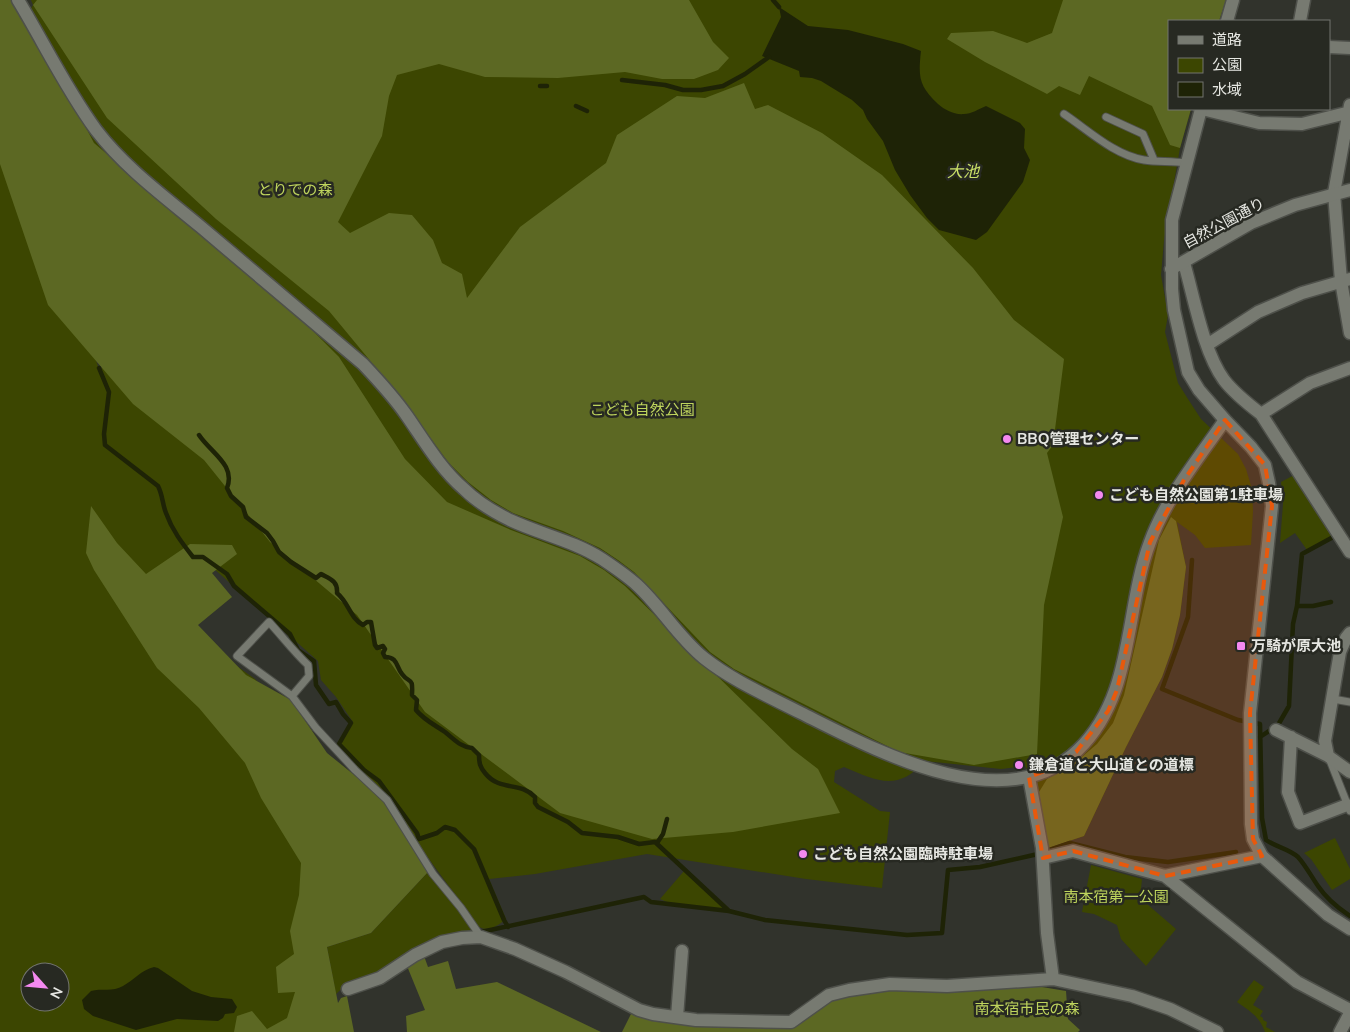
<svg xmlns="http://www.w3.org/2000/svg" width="1350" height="1032" viewBox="0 0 1350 1032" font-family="Mulish,'Noto Sans JP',sans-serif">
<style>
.green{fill:#3c4601;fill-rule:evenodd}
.forest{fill:#5c6823}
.water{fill:#1e2306}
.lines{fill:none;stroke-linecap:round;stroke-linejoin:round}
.stream{stroke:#1e2306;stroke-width:4.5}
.service-casing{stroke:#4e504a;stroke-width:9}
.minor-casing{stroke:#4e504a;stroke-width:15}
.tertiary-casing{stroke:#4e504a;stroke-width:15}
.service{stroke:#777a71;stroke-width:7}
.minor{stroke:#777a71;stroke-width:12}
.tertiary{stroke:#777a71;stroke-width:12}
.marked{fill:#e8590c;fill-opacity:0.2;stroke:#e8590c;stroke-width:4;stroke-dasharray:10 6;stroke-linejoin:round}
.poi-dot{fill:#f489f0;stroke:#272922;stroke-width:2}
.labels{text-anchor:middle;stroke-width:5;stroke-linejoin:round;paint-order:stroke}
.park-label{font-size:15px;fill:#bfd55d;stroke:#272922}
.street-label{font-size:15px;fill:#e6e7e2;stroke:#272922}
.poi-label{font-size:15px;font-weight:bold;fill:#e6e7e2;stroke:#272922;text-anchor:start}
.water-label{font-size:16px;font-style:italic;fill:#cae068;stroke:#272922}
</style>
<rect width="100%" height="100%" fill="#31332c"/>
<path class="green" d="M0,0L23,22L33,5L31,0H1226L1219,21H1169V109H1191L1180,148L1164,240L1161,275L1168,315L1165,332L1178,383L1188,399L1201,419L1238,454L1246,469L1252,489L1253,511L1251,545L1205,548L1195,535L1177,522L1186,567L1180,615L1172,649L1162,677L1126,747L1084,836L1048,848L1039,792L1025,766L1001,769L925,761C898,792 877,781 844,767L835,771L834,782L880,811L890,812L882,888L806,879L647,854L535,874L489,879L506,919C497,926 490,932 479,927L412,836L337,749L353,722L336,697L321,680L318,661L204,560L162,578L206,644L255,679L347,781L314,915L316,1032H0ZM73,293L107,328L101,372H100ZM30,972H60V1002H30Z
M1296,474L1333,536L1307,550L1295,533L1280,543L1283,504L1281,482Z
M1335,838L1350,869V879L1332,890L1311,859L1304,853Z
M1091,865L1142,879L1140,898L1176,929L1146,966L1121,939L1117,925L1094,914L1082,912Z
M684,871L725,909V910L667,902L660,899Z
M428,872L474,930L441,937L377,972L349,982L336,994L327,947L371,933Z
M1254,980L1264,987L1253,1005L1263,1011L1260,1016L1263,1018V1020L1267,1022L1266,1027L1275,1032H1265C1259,1016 1251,1012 1237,1002Z"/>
<path class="forest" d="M0,0H18L21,4L94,143L307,325L339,357L405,459L447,502L511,530L580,556L604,570L625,586L792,749L818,769L840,813L733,832L652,839L560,813L425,712L357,615L270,542L204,460L133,404L48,305L0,164Z
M37,0H689L713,42L729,58L718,70L694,79H662L625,72L558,78L485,77L439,64L397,75L389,96L382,136L338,222L350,233L389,213L412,215L433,240L442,263L462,274L467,298L520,227L606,163L617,135L677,96L705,98L744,83L755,109L768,105L822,133L882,175L973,268L1014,320L1064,359L1053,445L1047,453L1063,517L1044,605L1037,754L974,765L899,752L734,669L710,652L634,572L618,560L600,548L563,531L513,513L491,500L468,482L448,462L401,398L329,311L216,219L107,118L33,5Z
M1063,0H1226L1219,21H1169V109H1191L1180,148L1170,145L1152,106L1089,76L1080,95L1059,86L1047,94L985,62L947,39L951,33L993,31L1027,43L1052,33Z
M91,506L117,543L146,574L190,544L232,545L237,554L212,573L232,597L198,625L246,675L291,700L327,753L384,799L428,872L371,933L327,947L338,1003L341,998L347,996L354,1032H234L237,1016L252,1011L267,1029L287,1018L295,992L278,993L276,967L294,954L290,931L299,895L301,863L261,798L245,763L199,708L157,668L94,570L86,553Z
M1171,517L1176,521L1186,567L1180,615L1172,649L1162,677L1126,747L1084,836L1048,848L1039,792L1047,779L1076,762L1097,744L1113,723L1124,695L1159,540Z
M424,956L428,967L448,961L456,989L497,982L601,1032H407L406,1016L425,1010L407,966Z
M1024,984L1066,991L1068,1019L1080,1030L1078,1032H622L633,1010L793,1026L833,999L889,987Z"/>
<path class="water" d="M779,7L808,26L848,30L903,44L921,51C918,77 919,86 938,104C945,110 954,115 964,114C971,114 979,109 986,106L1020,123L1025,129L1024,148L1030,160L1023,182L987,232L976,240L939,230L927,218L910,195L895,170L883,141L867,119L863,110L852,100L821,81L812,78L800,77L799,71L762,56L781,17Z
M154,967L158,968L192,991L211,997L232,999L237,1007L234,1013L225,1014L223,1018L218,1021L177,1019L136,1030L93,1016L84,1009L82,1000L91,991C101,988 113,992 123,986C134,980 141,970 154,967Z"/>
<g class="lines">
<path class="stream" d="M773,0L779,7
M622,80L665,85L683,90H701L723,86L745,74L769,57
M540,86H547
M576,106L587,111
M99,368L109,392L104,434L105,445L158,486C163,496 162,503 166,513C172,530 182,543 193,557H203L227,574L234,586L290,634L298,650L314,661L316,685L329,704L336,702L343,714L351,723L339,744L364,770L379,781L417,833L419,839L437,833L445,827L455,830L474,849L504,920L508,927
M199,435C211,453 236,465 227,488L231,496L243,507L246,517L267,533L273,541L279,552L291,562L316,578L321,574C330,579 338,581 337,593C349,603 350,618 363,625L367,622H371L375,645L377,648L383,646L385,649L383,653L385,657C398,657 396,667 402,674C410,685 413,675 412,695L417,700L416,710C424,720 435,725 445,732C454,739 460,747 472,748L479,755C479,763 480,767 485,773C500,792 520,781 535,797V803L538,807L568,822L582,833L618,837L639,844L655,842L729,911
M1192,560L1188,617L1162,689L1238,720L1260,724L1262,818L1266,840C1276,847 1289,849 1298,857C1306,866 1311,876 1318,886C1326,898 1338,908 1350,916
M1297,606H1313L1331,602
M1260,737L1278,725L1289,706L1293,624L1297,606L1302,554L1335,536
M657,843L663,834L667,819
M481,932L644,897L651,902L729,911L765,920L907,935L942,933L948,870L980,867L1038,854L1070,843L1125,857L1168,862L1236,852"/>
<defs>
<path id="service" d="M1064,114C1088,130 1114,155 1144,160C1157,162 1172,161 1186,163
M1106,117L1143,134L1154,160
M292,696L309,676L308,665C294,652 282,636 269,622L237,656L292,696L316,728L355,770L387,800L433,874L461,908L481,937
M1333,699L1350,702
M1329,758L1350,811"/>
<path id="minor" d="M1300,21L1304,0
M1329,47L1350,48
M1350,105L1334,193L1341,281L1350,333
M1202,109L1259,123L1302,124L1350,112
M1184,263C1194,297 1203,351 1224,380C1234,393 1248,404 1261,414L1350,552
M1207,345L1258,312L1302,293L1350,279
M1261,414L1310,383L1350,368
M1276,730L1328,756L1350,772
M1291,737L1288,792L1300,823L1347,805
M1328,756L1325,741L1340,652L1346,638L1350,633
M1029,777L1042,848L1047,933L1053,979
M1043,858L1073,851L1165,876L1262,856
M1165,876L1297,982L1350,1010
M348,989L380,978L415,955L442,942L462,938L481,937L515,949L566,972L639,1010L653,1014L696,1020L791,1022L829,995L849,990L890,984L947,986L1053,979L1132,996L1170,1009L1217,1032
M677,1017L682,951
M1340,1032L1350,1013"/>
<path id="tertiary" d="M18,0C44,43 66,89 96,130C125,168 165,197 201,227C255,273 309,318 363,364C379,381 394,397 407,416C425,442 440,468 464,489C477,502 494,512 510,520C540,534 574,541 602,559C614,567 626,575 637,585C661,607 678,637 704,658C733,681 768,696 801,713C875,750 1004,821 1078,750C1135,695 1124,611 1150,542C1166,498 1198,459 1225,420
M1227,21L1233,0
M1201,109L1172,220V289L1174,310L1188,372L1199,390L1225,420L1251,447L1265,465L1269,483L1272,506L1250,713L1251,824L1253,839L1262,856L1328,915L1350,929
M1171,269L1251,223L1295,205L1350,190"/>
</defs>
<use href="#service" class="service-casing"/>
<use href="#minor" class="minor-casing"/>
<use href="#tertiary" class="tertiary-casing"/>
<use href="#service" class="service"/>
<use href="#minor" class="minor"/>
<use href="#tertiary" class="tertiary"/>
</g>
<path class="marked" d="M1225,420L1265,465L1272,506L1250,713L1253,839L1262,856L1165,876L1073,851L1043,858L1029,777L1055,767L1076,752L1108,711L1117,690L1150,542L1184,480Z"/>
<g class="poi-dot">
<circle cx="1007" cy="439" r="5"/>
<circle cx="1099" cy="495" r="5"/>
<rect x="1236" y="641" width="10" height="10" rx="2.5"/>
<circle cx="1019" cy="765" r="5"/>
<circle cx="803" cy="854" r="5"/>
</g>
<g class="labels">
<g class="park-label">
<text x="295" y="195">とりでの森</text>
<text x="642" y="415">こども自然公園</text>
<text x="1116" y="902">南本宿第一公園</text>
<text x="1027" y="1014">南本宿市民の森</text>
</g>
<g class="street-label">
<text transform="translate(1224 223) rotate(-28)" y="5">自然公園通り</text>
</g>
<g class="poi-label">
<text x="1017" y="444">BBQ管理センター</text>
<text x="1109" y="500">こども自然公園第1駐車場</text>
<text x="1251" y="651">万騎が原大池</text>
<text x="1029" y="770">鎌倉道と大山道との道標</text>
<text x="813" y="859">こども自然公園臨時駐車場</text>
</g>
<g class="water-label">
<text x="963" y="177">大池</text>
</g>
</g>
<rect x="1168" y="20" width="162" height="90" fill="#272922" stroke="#73756f"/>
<rect x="1178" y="36" width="25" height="8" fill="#777a71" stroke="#73756f"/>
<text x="1212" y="45" font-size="15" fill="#e6e7e2">道路</text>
<rect x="1178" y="58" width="25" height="15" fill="#3c4601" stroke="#73756f"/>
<text x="1212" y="70" font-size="15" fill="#e6e7e2">公園</text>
<rect x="1178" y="82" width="25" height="15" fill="#1e2306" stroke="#73756f"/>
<text x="1212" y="95" font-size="15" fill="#e6e7e2">水域</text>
<g transform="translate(45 987) rotate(117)"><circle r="24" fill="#272922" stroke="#73756f"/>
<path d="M0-4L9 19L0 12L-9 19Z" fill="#f489f0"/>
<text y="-8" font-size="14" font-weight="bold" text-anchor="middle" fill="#e6e7e2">N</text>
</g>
</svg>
